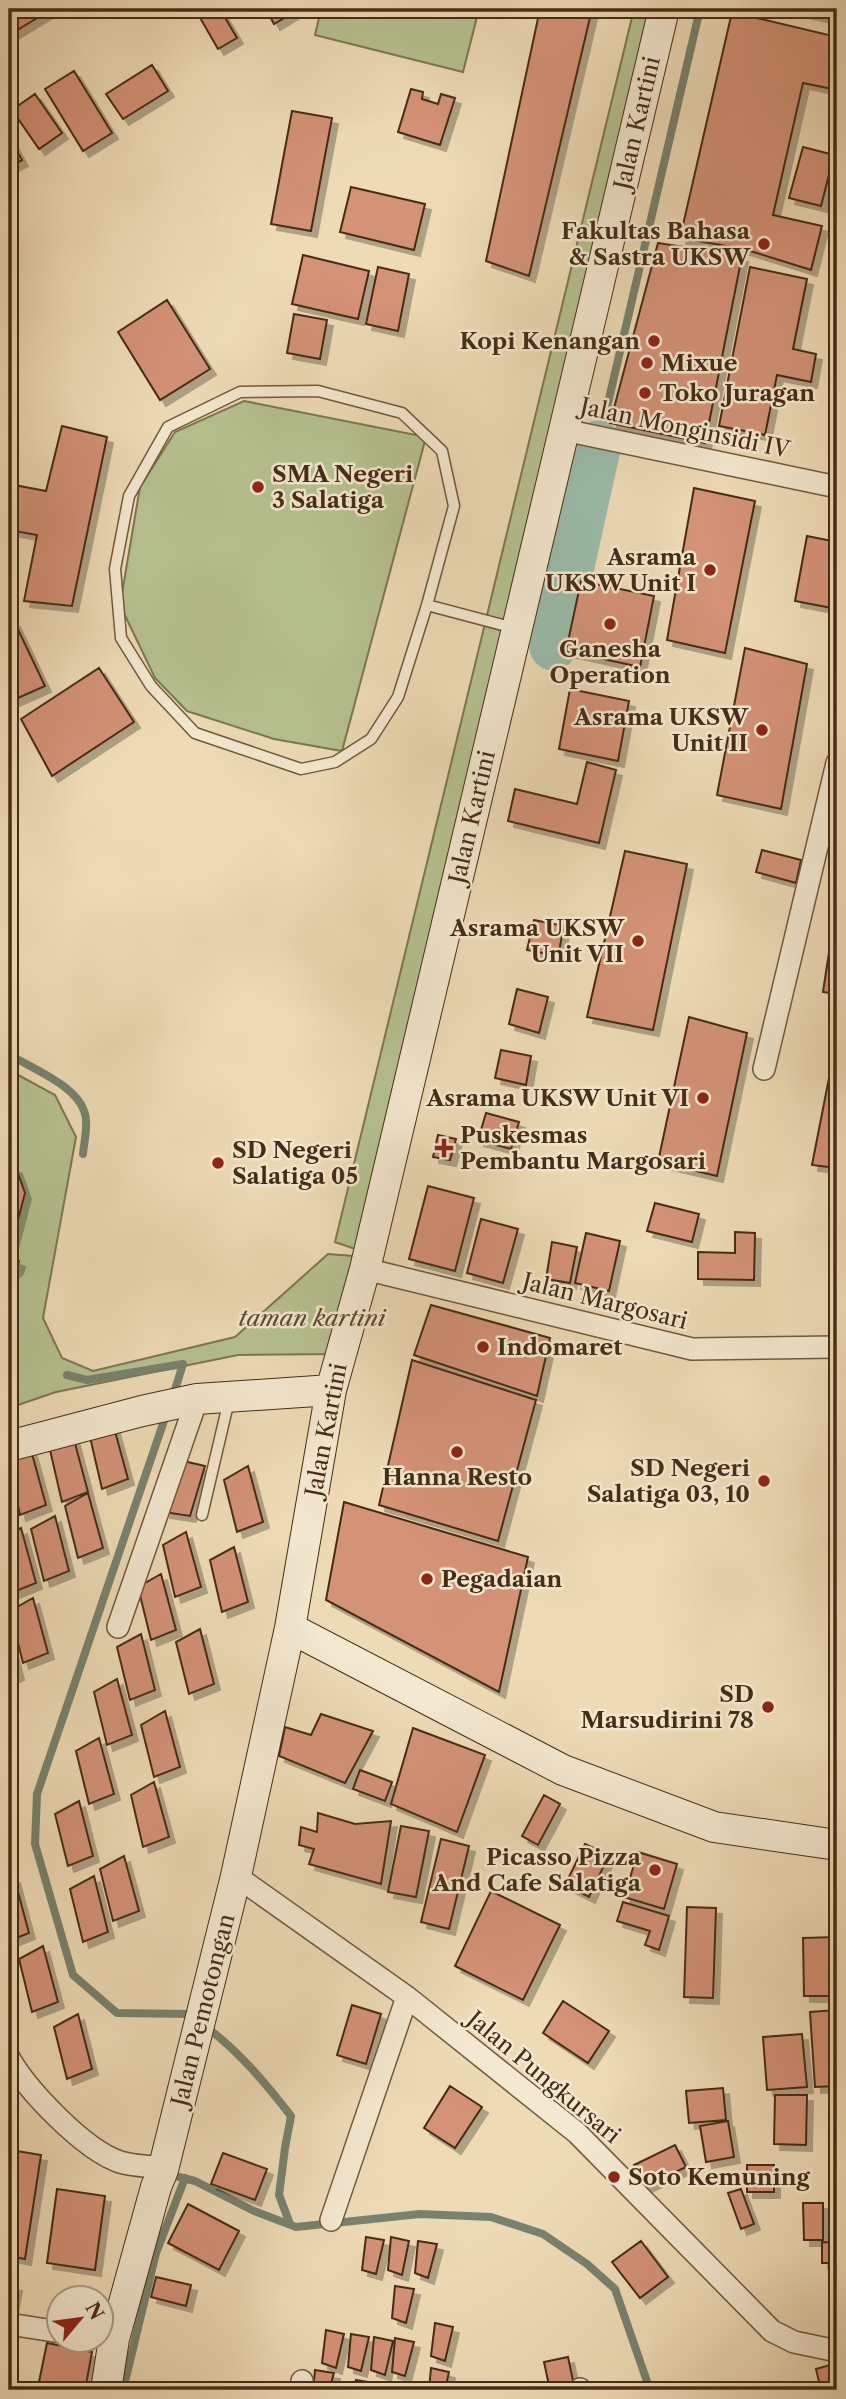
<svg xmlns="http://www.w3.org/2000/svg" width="846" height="2399" viewBox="0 0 846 2399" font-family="'Libre Caslon Text',serif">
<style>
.green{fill:#b6c190;stroke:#7e7652;stroke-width:2}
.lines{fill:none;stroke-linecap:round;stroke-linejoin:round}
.stream{stroke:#78826e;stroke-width:8}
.river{stroke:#9abbaa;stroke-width:47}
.building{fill:#d49277;stroke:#462c15;stroke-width:2;filter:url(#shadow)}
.lane-casing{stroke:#70583d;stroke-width:13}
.street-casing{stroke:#70583d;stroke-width:24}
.secondary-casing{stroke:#462c15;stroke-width:32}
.lane{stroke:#f4e8d0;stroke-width:10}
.street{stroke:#f4e8d0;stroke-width:21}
.secondary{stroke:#f4e8d0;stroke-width:30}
.poi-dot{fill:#8f2418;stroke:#f4e8d0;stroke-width:2.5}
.labels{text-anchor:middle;stroke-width:5;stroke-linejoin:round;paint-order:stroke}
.street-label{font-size:23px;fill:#462c15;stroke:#f4e8d0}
.poi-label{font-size:23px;font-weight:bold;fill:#462c15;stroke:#f4e8d0;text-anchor:end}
.park-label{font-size:23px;font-style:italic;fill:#5c4a2e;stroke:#f4e8d0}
</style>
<defs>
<filter id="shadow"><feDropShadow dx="6" dy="6" stdDeviation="0" flood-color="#0004"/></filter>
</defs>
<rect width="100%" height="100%" fill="#eedbb6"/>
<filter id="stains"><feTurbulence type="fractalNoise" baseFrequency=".00286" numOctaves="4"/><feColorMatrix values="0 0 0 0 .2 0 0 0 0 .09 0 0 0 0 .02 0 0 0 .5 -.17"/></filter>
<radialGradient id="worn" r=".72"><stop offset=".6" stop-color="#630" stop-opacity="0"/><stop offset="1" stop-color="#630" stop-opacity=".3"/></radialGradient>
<path class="green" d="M321,9H479L463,72L315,35Z
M634,9H653L361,1251L335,1242Z
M244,401L426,437L342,751L274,739L187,711L155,678L120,605L140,487L175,432Z
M9,1070L55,1095L76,1137L43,1318L62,1358L93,1371L235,1337L328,1254L366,1257L338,1354L238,1355L56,1392L9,1408Z"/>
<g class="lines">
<path class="stream" d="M601,433L700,9
M9,1054C33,1070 84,1087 86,1120C87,1131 84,1143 83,1154
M67,1375L87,1380L183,1364L173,1396
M167,1412L37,1794L35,1844L73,1975L117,2013L189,2014L196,2019
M206,2027C239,2051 266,2084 291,2116L285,2148L279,2195L290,2224
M167,2174L195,2181L254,2211L296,2227L420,2214L491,2217L543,2234L587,2264L615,2289L650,2390
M123,2390L156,2253L185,2178"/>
<path class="river" d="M553,647L598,444"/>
</g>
<path class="building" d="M9,9H52L9,35Z
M195,9H220L237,38L218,49Z
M266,9H299L274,24Z
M540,9H592L529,276L486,261Z
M790,9H837V20Z
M732,12L837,37V90L803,83L773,215L822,226L811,270L744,249L680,238Z
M152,65L168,91L123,119L106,94Z
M74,71L112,133L83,151L45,89Z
M411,89L423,92L422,99L438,104L441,94L455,98L440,145L398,132Z
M35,94L62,133L39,149L12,110Z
M292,111L332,118L311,231L271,224Z
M9,137L22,160L9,167Z
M803,147L834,155L821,206L789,198Z
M351,187L425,204L414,250L340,232Z
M658,243L742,256L705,443L610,423Z
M303,255L369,271L358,319L292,304Z
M378,267L409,274L398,331L366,324Z
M750,267L807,279L793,349L816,354L811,382L777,375L765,435L719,426Z
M167,300L210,369L160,400L118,332Z
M294,314L327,320L320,359L287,353Z
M62,426L107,437L72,606L24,601L37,535L9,530V484L46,491Z
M694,488L755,501L725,653L667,640Z
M807,536L837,542V609L795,601Z
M581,581L654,596L640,667L566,651Z
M14,621L45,686L9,702V623Z
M745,648L807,664L781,809L717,795Z
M99,668L134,722L52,776L21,719Z
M570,689L629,701L618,761L559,749Z
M587,762L616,770L599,843L508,821L515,789L577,804Z
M762,850L801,860L796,883L756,872Z
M625,851L687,864L653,1030L587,1017Z
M534,920L564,926L558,956L527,950Z
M833,926L837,927V994L823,992Z
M517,989L548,997L539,1033L509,1024Z
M689,1017L747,1033L717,1176L658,1162Z
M837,1037V1168L812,1165Z
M501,1050L531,1056L526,1085L495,1078Z
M486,1113L519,1122L511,1149L478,1140Z
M438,1135L456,1139L450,1160L433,1157Z
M9,1164L16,1168L25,1193L9,1254Z
M428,1186L474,1198L455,1271L409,1259Z
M655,1203L699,1214L692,1242L647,1231Z
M481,1219L518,1229L503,1283L467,1273Z
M735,1232L755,1233L754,1280L698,1279V1252L735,1253Z
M586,1233L620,1241L609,1291L575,1283Z
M552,1242L577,1247L570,1283L546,1279Z
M837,1253V1274H835L834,1254Z
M9,1257L19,1261L17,1268L9,1275Z
M431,1305L550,1338L537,1396L414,1355Z
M412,1360L536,1400L498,1541L379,1505Z
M113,1424L128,1479L102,1489L90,1437Z
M73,1436L88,1492L62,1502L50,1450Z
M31,1450L46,1505L20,1515L9,1462Z
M179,1460L205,1466L190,1516L164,1512Z
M248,1466L263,1522L237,1532L224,1480Z
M88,1493L103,1548L78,1558L65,1506Z
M344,1502L528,1557L499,1692L326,1600Z
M55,1516L69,1571L44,1581L31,1529Z
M21,1528L36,1583L11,1593L9,1535Z
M186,1532L201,1587L175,1597L163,1545Z
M234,1547L248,1602L222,1612L210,1560Z
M161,1574L176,1630L151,1640L138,1587Z
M33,1598L48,1653L23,1663L10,1611Z
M200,1629L214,1684L189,1694L176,1642Z
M141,1634L155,1690L130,1700L117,1647Z
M9,1638L18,1674L9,1678Z
M117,1679L132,1735L107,1745L94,1692Z
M165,1711L180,1767L154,1777L141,1725Z
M321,1714L373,1731L345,1783L279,1756L285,1727L311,1735Z
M413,1728L485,1755L457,1832L391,1804Z
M99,1738L114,1794L89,1804L76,1751Z
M360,1770L392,1782L385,1801L353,1789Z
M154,1782L169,1837L143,1847L131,1795Z
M544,1795L560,1804L538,1845L522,1836Z
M79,1801L93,1856L68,1866L55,1814Z
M318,1813L355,1824L391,1821L381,1884L309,1864L314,1849L299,1845L301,1827L317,1832Z
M401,1826L429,1831L416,1897L388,1892Z
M441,1839L469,1846L449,1929L421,1922Z
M585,1844L609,1855L589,1897L565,1885Z
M638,1852L677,1864L664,1909L624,1897Z
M124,1856L139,1911L113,1921L100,1869Z
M94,1876L108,1932L83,1942L70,1889Z
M14,1877L29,1933L9,1941V1880Z
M491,1891L560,1925L523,2000L455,1966Z
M623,1902L669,1916L659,1950L645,1945L650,1931L617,1921Z
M687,1907L716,1908L713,1998L684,1997Z
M837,1937V1996H804L803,1938Z
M43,1946L58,2002L32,2012L19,1959Z
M563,2001L609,2031L588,2063L543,2033Z
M352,2005L381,2014L366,2064L337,2055Z
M837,2010V2086L815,2087L810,2012Z
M78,2014L92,2069L67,2079L54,2027Z
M802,2034L807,2087L767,2090L763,2037Z
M450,2086L482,2107L455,2148L424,2128Z
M723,2088L726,2120L689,2123L686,2091Z
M775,2095H807L806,2145L774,2144Z
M728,2121L734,2157L706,2162L700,2126Z
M675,2145L686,2167L644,2187L634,2165Z
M17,2151L41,2155L25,2259L9,2256V2201Z
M223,2153L267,2169L255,2200L211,2184Z
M747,2165H774V2192H747Z
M57,2189L105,2196L95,2270L47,2263Z
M741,2189L754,2224L741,2229L728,2193Z
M803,2203H823V2240H804Z
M188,2204L239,2231L219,2270L168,2243Z
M366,2237L384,2240L376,2274L362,2270Z
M391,2237L409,2241L402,2275L388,2270Z
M418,2241L437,2244L428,2278L415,2273Z
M641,2241L668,2277L640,2298L612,2262Z
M822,2242L837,2243V2263H822Z
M156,2277L191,2285L186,2306L151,2297Z
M9,2284L16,2285L11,2313H9Z
M395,2286L414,2289L406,2323L392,2318Z
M435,2323L453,2327L445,2361L431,2356Z
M326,2330L344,2334L336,2368L322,2363Z
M351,2334L369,2337L361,2371L348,2367Z
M374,2337L393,2341L385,2375L371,2370Z
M395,2338L414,2342L405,2376L392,2372Z
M47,2343L92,2352L85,2390L39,2382Z
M568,2357L575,2390H550L544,2362Z
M837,2363V2390H821L816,2369Z
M431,2368L449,2372L445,2390H429Z
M315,2370L334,2373L329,2390H313Z
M356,2380L374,2383L373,2390H355Z
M388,2385L406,2389V2390H388Z"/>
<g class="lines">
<defs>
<path id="lane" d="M318,391L402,413L442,451L454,506L427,605L398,697L371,739L335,762L301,769L195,733L151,686L121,638L115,569L129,496L168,427L240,392Z
M427,605L514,628
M202,1515L229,1400"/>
<path id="street" d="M564,430L837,487
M764,1069L837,763
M365,1269L692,1349L837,1347
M118,1627L197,1399
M236,1876L407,1997L577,2133L772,2331L794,2342L837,2351
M9,2058C27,2090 84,2150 120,2162C133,2166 149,2166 163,2168
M331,2220L407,1997
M9,2324L60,2332
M580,2389V2390
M301,2390L302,2381"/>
<path id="secondary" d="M9,1446L142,1411L197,1399L331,1390
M290,1628L563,1770L714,1827L837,1845
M106,2390L114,2339L156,2187L163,2170L236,1876L290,1628L331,1390L365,1269L664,9"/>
</defs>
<use href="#lane" class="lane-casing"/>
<use href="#street" class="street-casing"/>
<use href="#secondary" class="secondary-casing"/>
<use href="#lane" class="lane"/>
<use href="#street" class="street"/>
<use href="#secondary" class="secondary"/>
</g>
<g class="poi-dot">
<circle cx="764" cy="244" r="7"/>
<circle cx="654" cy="341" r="7"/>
<circle cx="647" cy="363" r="7"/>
<circle cx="645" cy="393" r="7"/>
<circle cx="258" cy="487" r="7"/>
<circle cx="710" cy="570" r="7"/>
<circle cx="610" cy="624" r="7"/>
<circle cx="762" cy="730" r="7"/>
<circle cx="638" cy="941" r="7"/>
<circle cx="703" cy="1098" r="7"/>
<path d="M440.5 1137.5h7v7h7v7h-7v7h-7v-7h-7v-7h7z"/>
<circle cx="218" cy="1163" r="7"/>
<circle cx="483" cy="1347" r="7"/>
<circle cx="457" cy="1452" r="7"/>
<circle cx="764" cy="1481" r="7"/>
<circle cx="427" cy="1579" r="7"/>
<circle cx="768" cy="1707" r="7"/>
<circle cx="655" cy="1870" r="7"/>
<circle cx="614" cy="2177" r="7"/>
</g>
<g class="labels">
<g class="street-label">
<text transform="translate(637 123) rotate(-77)" y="8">Jalan Kartini</text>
<text transform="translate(685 428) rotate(12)" y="8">Jalan Monginsidi IV</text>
<text transform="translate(472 817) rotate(-77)" y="8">Jalan Kartini</text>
<text transform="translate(605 1301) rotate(14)" y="8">Jalan Margosari</text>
<text transform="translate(326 1430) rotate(-79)" y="8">Jalan Kartini</text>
<text transform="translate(203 2010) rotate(-76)" y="8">Jalan Pemotongan</text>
<text transform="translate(544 2077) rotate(40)" y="8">Jalan Pungkursari</text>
</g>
<g class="poi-label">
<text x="750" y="239">Fakultas Bahasa<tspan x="750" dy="26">&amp; Sastra UKSW</tspan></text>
<text x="640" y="349">Kopi Kenangan</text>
<text x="661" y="371" text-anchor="start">Mixue</text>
<text x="659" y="401" text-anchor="start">Toko Juragan</text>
<text x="272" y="482" text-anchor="start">SMA Negeri<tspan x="272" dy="26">3 Salatiga</tspan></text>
<text x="696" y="565">Asrama<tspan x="696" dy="26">UKSW Unit I</tspan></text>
<text x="610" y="657" text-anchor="middle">Ganesha<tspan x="610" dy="26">Operation</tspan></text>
<text x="748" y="725">Asrama UKSW<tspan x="748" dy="26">Unit II</tspan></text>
<text x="624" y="936">Asrama UKSW<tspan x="624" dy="26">Unit VII</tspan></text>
<text x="689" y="1106">Asrama UKSW Unit VI</text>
<text x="460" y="1143" text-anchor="start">Puskesmas<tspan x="460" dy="26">Pembantu Margosari</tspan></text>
<text x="232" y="1158" text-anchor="start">SD Negeri<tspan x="232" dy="26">Salatiga 05</tspan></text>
<text x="497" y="1355" text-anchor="start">Indomaret</text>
<text x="750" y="1476">SD Negeri<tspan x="750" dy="26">Salatiga 03, 10</tspan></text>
<text x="457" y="1485" text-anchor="middle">Hanna Resto</text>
<text x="441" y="1587" text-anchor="start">Pegadaian</text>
<text x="754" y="1702">SD<tspan x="754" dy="26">Marsudirini 78</tspan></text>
<text x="641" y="1865">Picasso Pizza<tspan x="641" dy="26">And Cafe Salatiga</tspan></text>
<text x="628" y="2185" text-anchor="start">Soto Kemuning</text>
</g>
<g class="park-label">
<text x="312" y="1326">taman kartini</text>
</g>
</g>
<rect width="846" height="2399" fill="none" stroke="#eedbb6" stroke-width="35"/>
<rect x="10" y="10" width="825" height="2378" fill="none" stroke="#462c15" stroke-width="3.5"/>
<rect x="18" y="18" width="811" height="2364" fill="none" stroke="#462c15" stroke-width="2"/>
<g transform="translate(80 2319) rotate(61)"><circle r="33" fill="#f4e8d0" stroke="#ae9d85" stroke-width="2"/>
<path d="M0-5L12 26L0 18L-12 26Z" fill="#8f2418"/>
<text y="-10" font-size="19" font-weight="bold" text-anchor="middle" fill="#462c15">N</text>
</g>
<rect width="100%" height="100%" filter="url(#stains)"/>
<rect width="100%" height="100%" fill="url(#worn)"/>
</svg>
